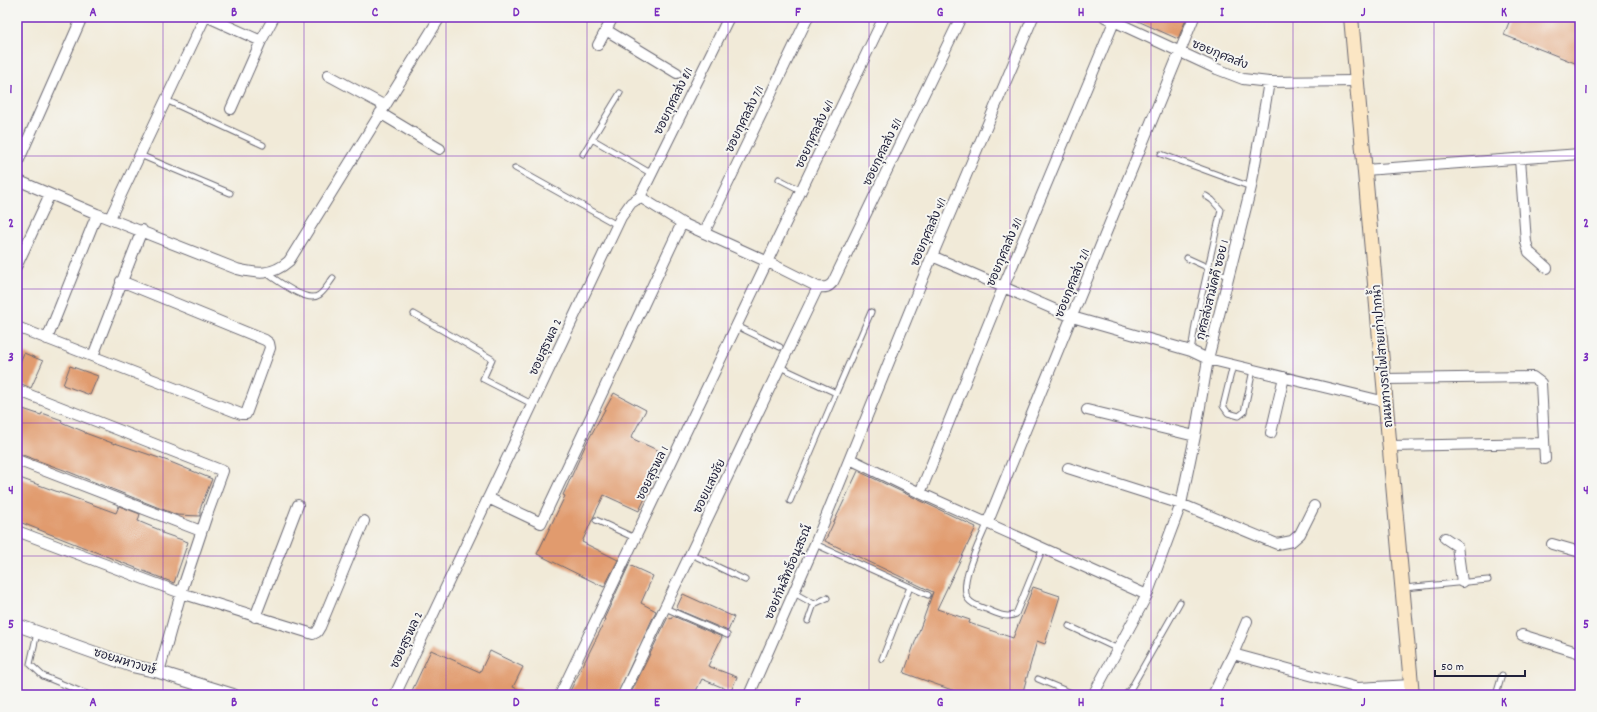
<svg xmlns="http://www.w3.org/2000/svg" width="1597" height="712" viewBox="0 0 1597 712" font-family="Dekko,'Playpen Sans Thai',sans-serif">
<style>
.building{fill:#e19b6e}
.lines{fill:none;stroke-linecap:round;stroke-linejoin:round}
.service-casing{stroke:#6a6872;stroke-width:7}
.minor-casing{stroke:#6a6872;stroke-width:12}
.tertiary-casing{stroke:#6a6872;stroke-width:14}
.secondary-casing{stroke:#6a6872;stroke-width:16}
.service{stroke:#fff;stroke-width:5}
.minor{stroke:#fff;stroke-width:10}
.tertiary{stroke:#fff;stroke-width:12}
.secondary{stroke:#fbe6c4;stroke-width:14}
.grid{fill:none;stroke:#7b2cbf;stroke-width:1;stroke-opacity:0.55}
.labels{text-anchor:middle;stroke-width:4;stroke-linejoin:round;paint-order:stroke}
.street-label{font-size:12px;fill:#22223b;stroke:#f6f6f2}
.neatline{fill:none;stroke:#7b2cbf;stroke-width:1.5}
.grid-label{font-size:13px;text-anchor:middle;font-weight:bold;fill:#7b2cbf}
</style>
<rect width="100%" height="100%" fill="#f6f6f2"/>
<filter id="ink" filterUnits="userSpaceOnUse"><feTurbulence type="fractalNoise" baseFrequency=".025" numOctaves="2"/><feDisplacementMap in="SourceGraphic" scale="8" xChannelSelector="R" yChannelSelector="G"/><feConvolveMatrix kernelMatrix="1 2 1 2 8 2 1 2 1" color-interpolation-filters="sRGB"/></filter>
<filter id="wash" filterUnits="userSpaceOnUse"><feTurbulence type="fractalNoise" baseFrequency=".012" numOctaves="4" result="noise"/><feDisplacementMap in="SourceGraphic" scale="16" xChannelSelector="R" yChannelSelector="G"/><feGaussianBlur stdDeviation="0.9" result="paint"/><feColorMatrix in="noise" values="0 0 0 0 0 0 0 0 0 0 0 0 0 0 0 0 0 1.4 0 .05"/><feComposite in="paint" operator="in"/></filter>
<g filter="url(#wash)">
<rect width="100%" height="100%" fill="#f1ead8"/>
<g id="blocks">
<path class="building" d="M1129,17H1187L1178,39Z
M1511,17H1580V65L1504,35Z
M24,353L43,361L31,388L17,382V369Z
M70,366L98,376L90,395L63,385Z
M614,393L646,410L631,438L666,454L639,511L604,495L593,518L582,542L618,560L604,587L537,554L565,496L563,495L586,444Z
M17,407L41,415L42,413L62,420L61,422L85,432V433L115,444V443L168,461L212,479L200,509V516L177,515L64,470L17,453Z
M858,471L976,527L937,609L970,620L969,623L1013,638L1033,587L1060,596L1045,644L1037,641L1022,695H966L904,673L933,592L825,541Z
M17,477L116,513L119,506L140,514L138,521L162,531V533L188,542L174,583L17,521Z
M629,565L653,576L641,603L656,611L617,695H568L606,619H604Z
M683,594L734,617L728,631L676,609Z
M673,616L722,637L708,666L737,677L731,691L702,679L694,695H630L668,617L671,619Z
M431,650L480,672L490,651L523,667L513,687L532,695H410Z"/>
</g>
</g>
<g filter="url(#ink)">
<use href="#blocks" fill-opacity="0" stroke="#6a6872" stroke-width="1"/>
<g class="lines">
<defs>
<path id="service" d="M166,100L263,145
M592,139L652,174
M583,154L620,93
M1161,154L1251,187
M140,155L230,193
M515,168L617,225
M779,179L802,191
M1187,258L1229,277
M266,273C277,280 307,304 319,295C325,291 329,283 333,278
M414,314L492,359L483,379L532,404
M737,326L780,347
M1191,351L1195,325L1221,210L1212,200L1206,196
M1233,365L1223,406L1228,413L1239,416L1244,412L1253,370
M780,367L836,393L790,501
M836,393L871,312
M596,520L635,538
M987,524C980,541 958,583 968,599C972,605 980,607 986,609C996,613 1006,619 1016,614L1043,548
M815,544L928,595
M691,554L745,580
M1404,588L1488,580
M794,593L814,604L827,598
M665,608L727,635
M808,621L814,604
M1069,626L1118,649
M37,633L30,664L43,676L89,695
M882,659L910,587
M1038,679L1076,695
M1125,695L1130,690L1180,602
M1496,695L1502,675"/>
<path id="minor" d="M208,17L261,41
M1105,17L1217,69L1243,79L1269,82L1356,81
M606,30L677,73
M598,45L613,17
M328,75L385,106
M231,109L261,41L274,17
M380,113L440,149
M1520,159L1526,242L1529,252L1547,268
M17,164L82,17
M1365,170L1580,154
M17,180L97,214L237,269C257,274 272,276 289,261L440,17
M640,197L729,17
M110,218L205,17
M704,233L808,17
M932,256L1072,317L1191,351L1208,359L1386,402
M17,265L50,194
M17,327L241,414H246L270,348L269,343L265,340L121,281
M47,339L97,214
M93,356L142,230
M1384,379L1533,377L1541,383L1545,459
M17,390L223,471L207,515L181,593L159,672
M1087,410L1195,436
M1271,433L1284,377
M1390,446L1544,443
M850,459L920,493L1147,595
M17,460L201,531
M1068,468L1181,504L1277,544L1292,541L1300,534L1314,506
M920,493L1003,288L1116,17
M488,498L541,523L682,223
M987,524L1194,17
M17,531L181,593L313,634L317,632L320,627L364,521
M1445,538L1457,546L1462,582
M1552,544L1580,552
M255,617L298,505
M1522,635L1580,653
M1233,654L1358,688L1411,685
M395,695L621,217L631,203L640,197L682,223L768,262L818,287C826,288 829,287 833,282L961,17
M560,695L884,17
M623,695L818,287
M749,695L815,544L932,256L1033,17
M1093,695L1147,595L1181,504L1195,436L1208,359L1251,187L1269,82
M1213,695L1233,654L1247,621"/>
<path id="tertiary" d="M17,625L132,666L159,672L233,695"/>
<path id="secondary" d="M1351,17L1412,695"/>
</defs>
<use href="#service" class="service-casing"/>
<use href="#minor" class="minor-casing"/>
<use href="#tertiary" class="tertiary-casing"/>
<use href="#secondary" class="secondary-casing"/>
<use href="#service" class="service"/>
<use href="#minor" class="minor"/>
<use href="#tertiary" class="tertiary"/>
<use href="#secondary" class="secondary"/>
</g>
</g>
<path class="grid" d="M163,17V695M304,17V695M446,17V695M587,17V695M728,17V695M869,17V695M1010,17V695M1151,17V695M1293,17V695M1434,17V695M17,156H1580M17,289H1580M17,423H1580M17,556H1580"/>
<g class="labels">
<g class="street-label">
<text transform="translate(1220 54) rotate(22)" y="4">ซอยกุศลส่ง</text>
<text transform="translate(673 101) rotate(-64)" y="4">ซอยกุศลส่ง 8/1</text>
<text transform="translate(744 119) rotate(-64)" y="4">ซอยกุศลส่ง 7/1</text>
<text transform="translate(814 134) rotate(-65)" y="4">ซอยกุศลส่ง 6/1</text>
<text transform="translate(882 152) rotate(-64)" y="4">ซอยกุศลส่ง 5/1</text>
<text transform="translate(928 232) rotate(-67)" y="4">ซอยกุศลส่ง 4/1</text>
<text transform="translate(1004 252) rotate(-67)" y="4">ซอยกุศลส่ง 3/1</text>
<text transform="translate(1072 283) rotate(-68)" y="4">ซอยกุศลส่ง 2/1</text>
<text transform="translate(1212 290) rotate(-76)" y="4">กุศลส่งสามัคคี ซอย 1</text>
<text transform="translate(545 347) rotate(-65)" y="4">ซอยสุรพล 2</text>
<text transform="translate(1382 356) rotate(-95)" y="4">ถนนทางรถไฟสายเก่าปากน้ำ</text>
<text transform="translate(652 473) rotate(-64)" y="4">ซอยสุรพล 1</text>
<text transform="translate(709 486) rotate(-64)" y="4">ซอยแสงชัย</text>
<text transform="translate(788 572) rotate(-67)" y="4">ซอยกันสิทธ์อนุสรณ์</text>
<text transform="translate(406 640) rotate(-65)" y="4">ซอยสุรพล 2</text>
<text transform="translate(125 661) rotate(17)" y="4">ซอยมหาวงษ์</text>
</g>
</g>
<rect width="1597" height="712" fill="none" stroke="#f6f6f2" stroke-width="44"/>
<path d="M1435 670v6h90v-6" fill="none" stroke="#22223b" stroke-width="2"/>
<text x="1441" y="670" font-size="12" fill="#22223b" stroke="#f6f6f2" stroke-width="3" paint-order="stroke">50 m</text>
<rect x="22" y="22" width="1553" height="668" class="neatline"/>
<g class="grid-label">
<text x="93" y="16">A</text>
<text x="234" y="16">B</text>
<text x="375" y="16">C</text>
<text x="516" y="16">D</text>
<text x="657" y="16">E</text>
<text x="798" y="16">F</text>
<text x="940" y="16">G</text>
<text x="1081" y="16">H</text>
<text x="1222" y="16">I</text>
<text x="1363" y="16">J</text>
<text x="1504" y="16">K</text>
<text x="11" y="93">1</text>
<text x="1586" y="93">1</text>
<text x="11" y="227">2</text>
<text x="1586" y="227">2</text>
<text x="11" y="361">3</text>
<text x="1586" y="361">3</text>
<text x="11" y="494">4</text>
<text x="1586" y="494">4</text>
<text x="11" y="628">5</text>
<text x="1586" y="628">5</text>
<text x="93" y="706">A</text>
<text x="234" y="706">B</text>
<text x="375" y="706">C</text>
<text x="516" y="706">D</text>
<text x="657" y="706">E</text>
<text x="798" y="706">F</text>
<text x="940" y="706">G</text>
<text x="1081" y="706">H</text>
<text x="1222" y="706">I</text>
<text x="1363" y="706">J</text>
<text x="1504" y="706">K</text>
</g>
</svg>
